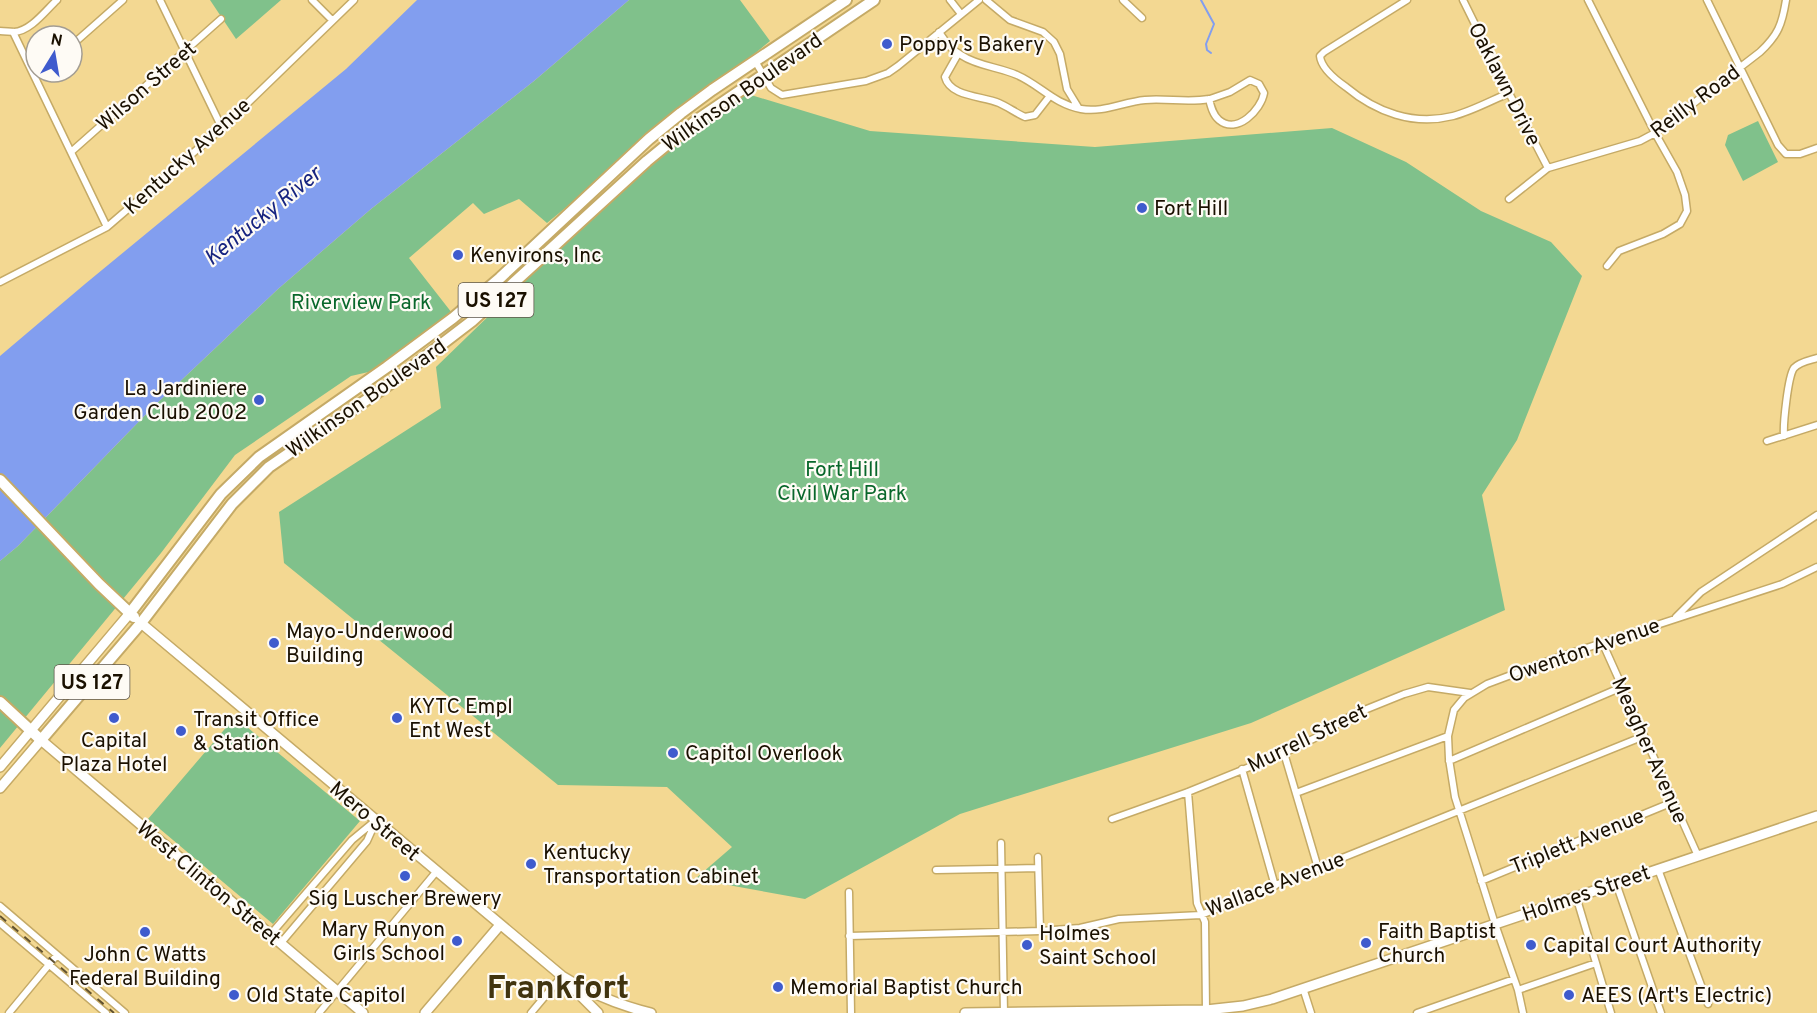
<svg xmlns="http://www.w3.org/2000/svg" width="1817" height="1013" viewBox="0 0 1817 1013" font-family="Overpass,sans-serif">
<style>
.green{fill:#80c18b}
.water{fill:#829eef}
.lines{fill:none;stroke-linecap:round;stroke-linejoin:round}
.stream{stroke:#829eef;stroke-width:2}
.minor-casing{stroke:#c5aa66;stroke-width:9}
.secondary-casing{stroke:#c5aa66;stroke-width:12}
.trunk-casing{stroke:#c5aa66;stroke-width:14}
.minor{stroke:#fff;stroke-width:6}
.secondary{stroke:#fff;stroke-width:9}
.trunk{stroke:#fff;stroke-width:10}
.rail{stroke:#615230;stroke-width:2;stroke-dasharray:8 8;stroke-linecap:butt}
.poi-dot{fill:#3f5bcd;stroke:#fefbf5;stroke-width:2}
.labels{text-anchor:middle;stroke-width:4.5;stroke-linejoin:round;paint-order:stroke}
.shield{fill:#fefbf5;stroke:#5e564a;stroke-width:1.5}
.shield-label{font-size:20px;font-weight:bold;fill:#1a1000}
.poi-label{font-size:21px;fill:#1a1000;stroke:#fefbf5;text-anchor:start}
.street-label{font-size:21px;fill:#1a1000;stroke:#fefbf5}
.park-label{font-size:21px;fill:#09672b;stroke:#fefbf5}
.water-label{font-size:22px;font-style:italic;fill:#172480;stroke:#fefbf5}
.town-label{font-size:33px;font-weight:bold;fill:#41340f;stroke:#fefbf5}
</style>
<rect width="100%" height="100%" fill="#f3d892"/>
<path class="green" d="M210,0H281L236,39Z
M629,0H740L770,41L547,223L519,199L484,214L473,203L409,258L452,313L373,371L351,376L235,455L161,553L0,748V561L18,546L154,406L278,289L371,209L534,81Z
M738,91L870,131L1095,147L1332,128L1406,162L1481,211L1551,242L1582,276L1517,440L1482,495L1505,610L1251,723L960,814L805,899L695,879L732,847L667,787L558,785L284,563L279,512L441,408L436,367L657,153Z
M1758,121L1778,162L1743,181L1725,145L1728,135Z
M235,717L360,821L273,924L148,819Z"/>
<path class="water" d="M417,0H629L534,81L371,209L278,289L154,406L18,546L0,561V356L85,284L346,69Z"/>
<g class="lines">
<path class="stream" d="M1201,0L1214,24L1206,44L1207,50L1211,53"/>
<defs>
<path id="minor" d="M160,0L222,128
M312,0L332,20
M950,0L961,14
M986,0L1010,20L1043,32L1054,42L1060,54L1067,89L1078,107
M1123,0L1142,18
M1407,0L1324,52L1320,56C1321,68 1336,80 1346,87C1376,112 1413,126 1453,116C1472,111 1490,101 1509,93
M1463,0L1509,93L1548,168
M1588,0L1655,133L1677,172L1685,195L1687,211L1680,224L1663,234L1619,251L1607,266
M1707,0L1778,145L1786,154H1800L1817,148
M0,31C5,31 10,32 14,32C31,31 46,10 57,0
M13,32L107,227
M939,32C945,41 951,50 961,55C977,66 999,67 1017,75C1040,85 1054,104 1081,109C1103,113 1123,102 1145,100C1166,98 1188,103 1209,99H1210L1230,92L1250,80L1259,84L1264,93C1261,110 1237,135 1219,120C1213,115 1211,107 1209,99
M72,45L123,0
M958,54L945,77C950,97 983,96 999,103C1008,107 1016,113 1025,117L1035,115L1049,97
M755,61L771,88L782,95L866,81L888,73L898,66L979,0
M71,152L221,19
M1509,199L1548,168L1640,141L1655,133L1760,52C1778,35 1782,25 1786,0
M0,282L107,227L222,128L354,0
M1784,436C1783,424 1788,376 1794,368C1799,362 1811,360 1817,358
M1767,441L1817,425
M1676,617L1701,592L1817,515
M1603,644L1698,856
M1284,753L1318,868
M1449,761L1622,687
M1242,769L1275,886
M1188,792L1197,903L1205,922L1206,1010
M1296,793L1448,736
M1112,819L1188,792L1284,753L1317,737L1352,715L1404,694L1428,687L1470,693
M1001,843L1004,1013
M1038,857L1040,931
M1658,869L1708,1004
M936,870L1038,868
M1481,881L1673,802
M1616,883L1661,1013
M849,892L851,1013
M1576,896L1611,1013
M0,906L125,1013
M0,923L106,1013
M270,935L352,840L375,821
M849,936L1040,931L1080,928L1119,919L1201,915L1644,736
M280,944L367,841L376,821
M1303,988L1311,1013
M1518,990L1596,963
M9,1013L57,955
M319,1013L436,872
M531,1013L562,976
M1417,1013L1514,979
M1523,1013L1518,990L1495,924L1455,797L1449,759L1448,736L1454,710L1464,698L1487,684L1559,657L1782,584L1817,567"/>
<path id="secondary" d="M141,623L562,976C591,994 618,1005 651,1013
M0,767L130,613
M0,788L41,740L363,1013
M572,987L598,1013
M425,1013L500,925
M965,1013L1206,1010L1243,1006L1272,999L1817,816"/>
<path id="trunk" d="M0,480L99,584L134,617
M130,613L221,494L259,457L387,367L453,318L500,278L649,139L681,113L712,90L846,0
M0,702L41,740L141,623L232,504L269,467L391,383L472,321L647,161L697,120L874,0"/>
</defs>
<use href="#minor" class="minor-casing"/>
<use href="#secondary" class="secondary-casing"/>
<use href="#trunk" class="trunk-casing"/>
<use href="#minor" class="minor"/>
<use href="#secondary" class="secondary"/>
<use href="#trunk" class="trunk"/>
<path class="rail" d="M0,916L114,1013"/>
</g>
<g class="poi-dot">
<circle cx="887" cy="44" r="6"/>
<circle cx="1142" cy="208" r="6"/>
<circle cx="458" cy="255" r="6"/>
<circle cx="259" cy="400" r="6"/>
<circle cx="274" cy="643" r="6"/>
<circle cx="114" cy="718" r="6"/>
<circle cx="397" cy="718" r="6"/>
<circle cx="181" cy="731" r="6"/>
<circle cx="673" cy="753" r="6"/>
<circle cx="531" cy="864" r="6"/>
<circle cx="405" cy="876" r="6"/>
<circle cx="145" cy="932" r="6"/>
<circle cx="457" cy="941" r="6"/>
<circle cx="1366" cy="943" r="6"/>
<circle cx="1027" cy="945" r="6"/>
<circle cx="1531" cy="945" r="6"/>
<circle cx="778" cy="987" r="6"/>
<circle cx="234" cy="995" r="6"/>
<circle cx="1569" cy="995" r="6"/>
</g>
<g class="labels">
<g class="shield">
<rect x="458.5" y="283" width="75" height="34" rx="4.5"/>
<rect x="54.5" y="665" width="75" height="34" rx="4.5"/>
</g>
<g class="shield-label">
<text x="496" y="307">US 127</text>
<text x="92" y="689">US 127</text>
</g>
<g class="poi-label">
<text x="899" y="51">Poppy's Bakery</text>
<text x="1154" y="215">Fort Hill</text>
<text x="470" y="262">Kenvirons, Inc</text>
<text x="247" y="395" text-anchor="end">La Jardiniere<tspan x="247" dy="24">Garden Club 2002</tspan></text>
<text x="286" y="638">Mayo-Underwood<tspan x="286" dy="24">Building</tspan></text>
<text x="409" y="713">KYTC Empl<tspan x="409" dy="24">Ent West</tspan></text>
<text x="193" y="726">Transit Office<tspan x="193" dy="24">&amp; Station</tspan></text>
<text x="114" y="747" text-anchor="middle">Capital<tspan x="114" dy="24">Plaza Hotel</tspan></text>
<text x="685" y="760">Capitol Overlook</text>
<text x="543" y="859">Kentucky<tspan x="543" dy="24">Transportation Cabinet</tspan></text>
<text x="405" y="905" text-anchor="middle">Sig Luscher Brewery</text>
<text x="445" y="936" text-anchor="end">Mary Runyon<tspan x="445" dy="24">Girls School</tspan></text>
<text x="1378" y="938">Faith Baptist<tspan x="1378" dy="24">Church</tspan></text>
<text x="1039" y="940">Holmes<tspan x="1039" dy="24">Saint School</tspan></text>
<text x="1543" y="952">Capital Court Authority</text>
<text x="145" y="961" text-anchor="middle">John C Watts<tspan x="145" dy="24">Federal Building</tspan></text>
<text x="790" y="994">Memorial Baptist Church</text>
<text x="246" y="1002">Old State Capitol</text>
<text x="1581" y="1002">AEES (Art's Electric)</text>
</g>
<g class="street-label">
<text transform="translate(1505 84) rotate(63)" y="7">Oaklawn Drive</text>
<text transform="translate(146 86) rotate(-41)" y="7">Wilson Street</text>
<text transform="translate(742 92) rotate(-35)" y="7">Wilkinson Boulevard</text>
<text transform="translate(1695 101) rotate(-37)" y="7">Reilly Road</text>
<text transform="translate(187 156) rotate(-42)" y="7">Kentucky Avenue</text>
<text transform="translate(366 398) rotate(-35)" y="7">Wilkinson Boulevard</text>
<text transform="translate(1584 650) rotate(-19)" y="7">Owenton Avenue</text>
<text transform="translate(1307 738) rotate(-26)" y="7">Murrell Street</text>
<text transform="translate(1650 750) rotate(66)" y="7">Meagher Avenue</text>
<text transform="translate(375 821) rotate(40)" y="7">Mero Street</text>
<text transform="translate(1577 841) rotate(-22)" y="7">Triplett Avenue</text>
<text transform="translate(209 883) rotate(40)" y="7">West Clinton Street</text>
<text transform="translate(1275 884) rotate(-21)" y="7">Wallace Avenue</text>
<text transform="translate(1586 893) rotate(-19)" y="7">Holmes Street</text>
</g>
<g class="park-label">
<text x="361" y="309">Riverview Park</text>
<text x="842" y="476">Fort Hill<tspan x="842" dy="24">Civil War Park</tspan></text>
</g>
<g class="water-label">
<text transform="translate(262 215) rotate(-39)" y="8">Kentucky River</text>
</g>
<g class="town-label">
<text x="558" y="998">Frankfort</text>
</g>
</g>
<g transform="translate(54 54) rotate(11)"><circle r="28" fill="#fefbf5" stroke="#a39d93" stroke-width="1.5"/>
<path d="M0-4.5L10 22L0 15L-10 22Z" fill="#3f5bcd"/>
<text y="-9" font-size="16" font-weight="bold" text-anchor="middle" fill="#1a1000">N</text>
</g>
</svg>
